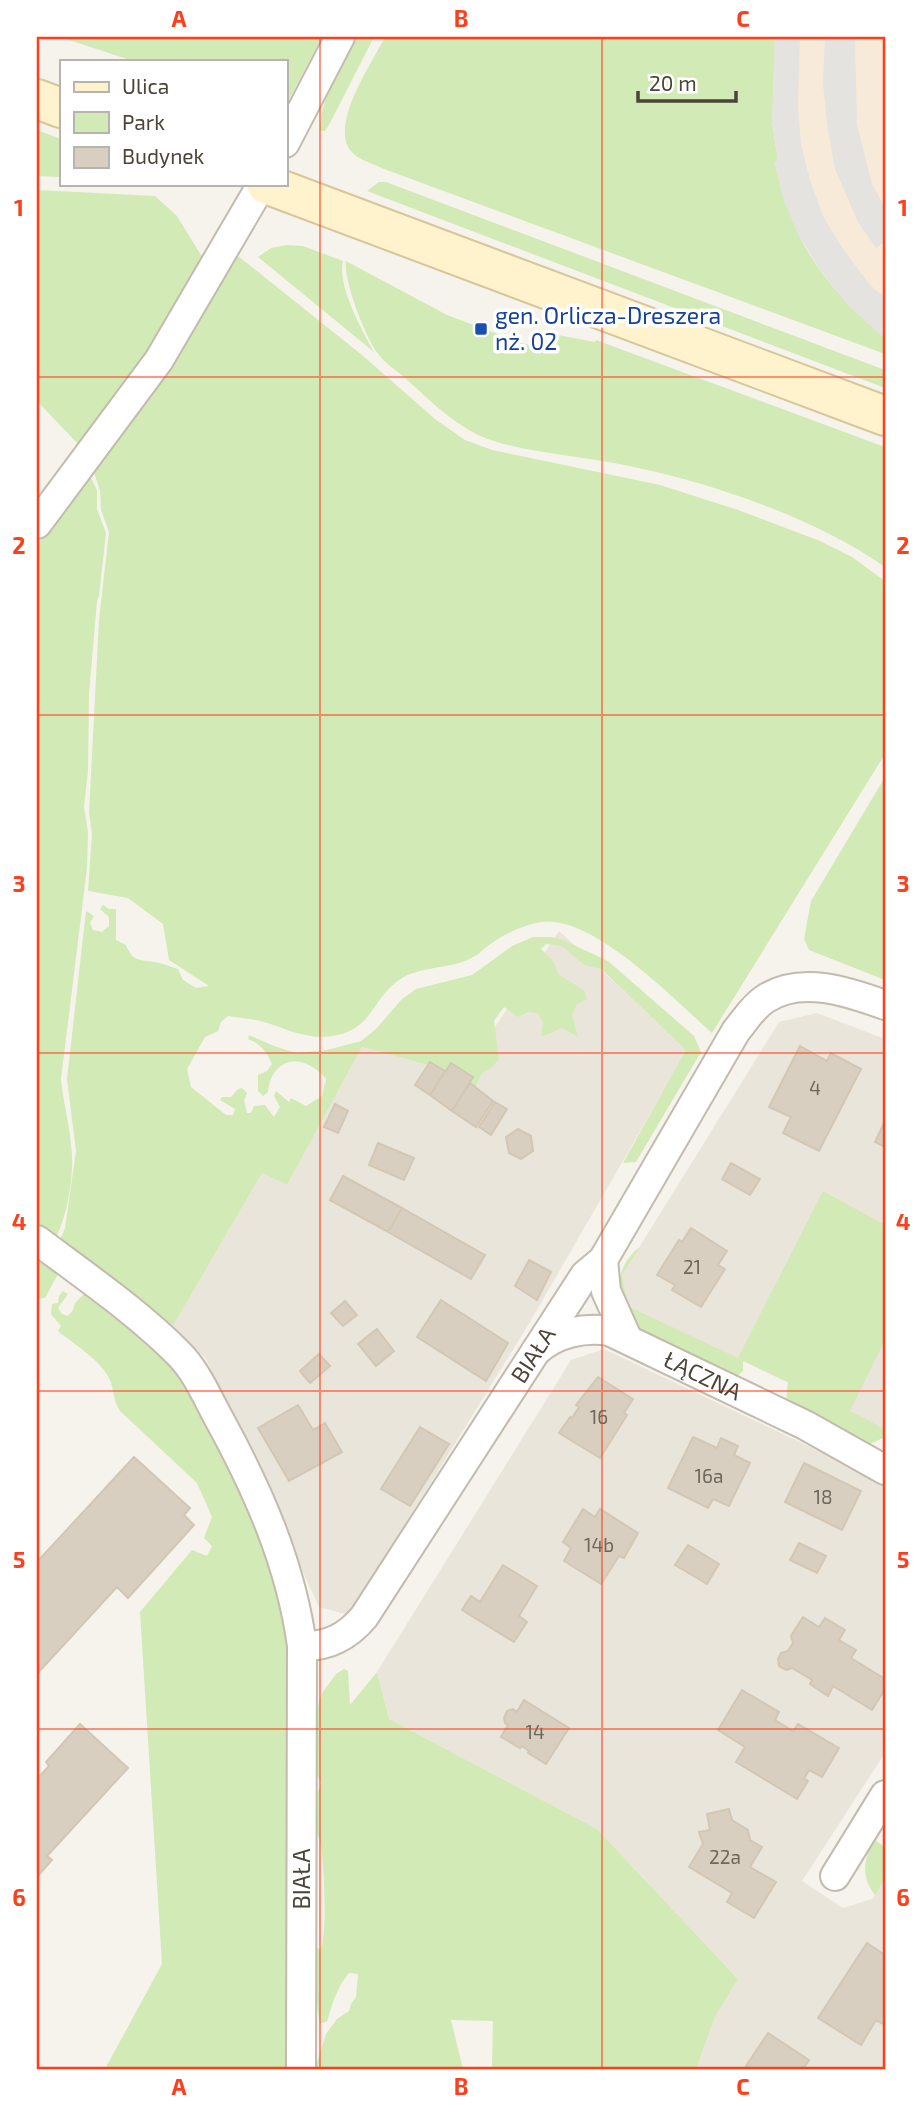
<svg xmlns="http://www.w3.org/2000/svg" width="922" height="2106" viewBox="0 0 922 2106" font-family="'Exo 2',sans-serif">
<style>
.residential{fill:#eae5da}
.commercial{fill:#f7ead8}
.green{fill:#d2eab5}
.parking{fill:#e5e3e0}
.building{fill:#d8cfc1;stroke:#d3c7b4;stroke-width:2}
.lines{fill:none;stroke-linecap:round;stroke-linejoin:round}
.street-casing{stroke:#c2bbae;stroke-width:32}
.secondary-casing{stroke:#d6c79b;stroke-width:42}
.street{stroke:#fff;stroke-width:28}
.secondary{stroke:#fff3cd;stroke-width:38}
.grid{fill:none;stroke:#fc3f1d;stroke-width:2;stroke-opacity:0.55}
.transit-dot{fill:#1a4fb4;stroke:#fff;stroke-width:2.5}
.labels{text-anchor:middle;stroke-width:7;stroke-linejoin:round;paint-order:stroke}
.number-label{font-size:19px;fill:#6e675b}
.transit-label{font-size:23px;fill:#164399;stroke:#fff;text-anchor:start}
.street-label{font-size:23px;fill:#4b4439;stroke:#fff}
.neatline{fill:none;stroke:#fc3f1d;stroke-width:2.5}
.grid-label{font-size:23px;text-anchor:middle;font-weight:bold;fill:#fc3f1d}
</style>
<rect width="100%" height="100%" fill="#f6f3ec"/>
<path class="residential" d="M559,931L687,1050L527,1327L349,1615L319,1607L206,1359L173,1326L262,1173L287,1185L362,1047L428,1065L430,1062L451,1063L465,1072Z
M817,1013L885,1039V1429L628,1306L622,1275L779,1022Z
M604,1349L869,1475L885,1486V1753L802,1881L843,1908L872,1899L885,1879V2069H696L715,2017L738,1979L597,1829L389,1719L377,1672L571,1360Z"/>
<path class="commercial" d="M733,37H885V342Z"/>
<path class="green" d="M60,37H322L285,107V61H133Z
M357,37H374L330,123L325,131H320C320,97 342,66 357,37Z
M385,37H775L772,121L778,161L775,162C782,186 788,212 799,235C818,275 849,306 881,335L885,331V354L384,169C374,164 358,160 351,151C329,125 372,63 385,37Z
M37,130L61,139V177L37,176Z
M379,182H386L885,370V388L367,191Z
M37,190L155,196L177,216L204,260L151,346L79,445L37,401Z
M286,245L303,246L343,261C337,286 362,330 374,352L258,257L271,248Z
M238,256L362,355L435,419L465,440L492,450L660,485L738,510L820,541L852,557L885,581V754L712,1033C675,1000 592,914 541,922C524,925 506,933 492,943C486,946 481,953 475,956C451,971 417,964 395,983C370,1004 371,1030 332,1036C307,1040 287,1029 264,1022C253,1019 240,1018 228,1016L221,1022L218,1031L205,1037L187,1069L191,1087L226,1115H233L235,1109L220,1100L222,1097H231L237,1090L242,1088L247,1093L244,1100L247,1113H251L254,1106L265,1105L274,1117L280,1107L274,1096L276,1091L289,1102L291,1098L306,1106L322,1096L326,1079C305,1053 272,1055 268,1092L263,1096L258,1091V1075L267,1071L272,1064C267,1052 260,1043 248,1039L249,1035L274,1046L296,1053L327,1050L361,1041L376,1029L402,999L416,989L472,975L512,946L533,937H551L563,940L608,961L694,1036L701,1052L636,1162L623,1163L686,1050L601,969L584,965L562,946L546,944L541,949L553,961L559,975L584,990L587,999L577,1004L572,1015L578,1037L562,1028L541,1037L543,1022L538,1013L528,1012L518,1017L504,1007L494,1021L499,1059L491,1068L482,1073L475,1087L470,1083L472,1077L451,1063L445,1071L431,1062L428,1065L362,1047L287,1185L262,1173L173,1326L59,1242L65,1228L76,1151L67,1079L86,911L94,916L90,923L93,930L102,932L109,926V917L100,909L103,905L109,909H116V940L126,945C132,961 140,960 155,962C163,963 171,967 178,969L183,980L196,988L209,986L169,960L163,924L128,898L88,891L92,834L89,813L99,620L109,532L101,510L100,491L93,469L172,361Z
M346,261L447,315L525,344L556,349L558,335L595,342L596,340L885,447V567C813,516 701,479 614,463C574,455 513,451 478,435C450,421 426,397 403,376C395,370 385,363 379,355C366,340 343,280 346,261Z
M89,474L97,490V509L106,533L99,596L97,601L89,694L88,771L84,807L88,832L87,868L61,1079C63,1101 69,1122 71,1145C75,1173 68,1212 56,1238L37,1223V545Z
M885,777V980L809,950L804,939L811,901Z
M823,1191L885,1225V1340L850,1411L885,1429V1437L870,1444L804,1417L786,1401L788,1382L743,1361V1371L737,1376C730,1372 721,1366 713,1364C674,1352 628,1339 620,1293C617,1275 625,1258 640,1247L622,1275L628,1306L738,1358Z
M37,1252L133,1325L180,1373L218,1439L266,1550L279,1597L287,1651L290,1703L288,2069H105L162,1964L140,1612L192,1550L207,1556L212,1546L204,1538L212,1517L197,1483L120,1411C112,1399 115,1390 109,1378C99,1359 75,1345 58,1331L61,1326L51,1314L52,1304L58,1303L59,1296L63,1291L68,1294L58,1308L62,1314L68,1316L73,1310L75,1303L84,1294L58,1274L45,1298L37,1299V1302Z
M344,1669L348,1671L350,1705L377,1672L389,1719L597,1829L738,1979L715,2017L696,2069H492L493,2021L451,2020L463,2069H315L326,2034L337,2019L349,2011L351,2004L356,1997L358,1974L349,1973C337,1987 332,2004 327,2022L320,2023L312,1975L316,1965L308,1955L309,1941L320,1950C328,1936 324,1858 320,1841C318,1834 313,1827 312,1820C311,1807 317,1795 321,1783L312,1765L315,1716L322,1693L336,1674Z
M875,1840L885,1847V1879L875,1895C861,1878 863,1858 875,1840Z"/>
<path class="parking" d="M775,37H800L798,107L801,144L810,180L823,216L841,246L869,284L885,298V331L881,336L846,303L820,270L798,234L784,201L774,162L778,161L772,121Z
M825,37H855L857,125L872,184L885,208V241L876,248L858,222L835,169L828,131L823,84Z"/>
<path class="building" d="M800,1046L827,1061L831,1053L861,1069L819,1151L783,1133L791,1117L769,1107Z
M430,1062L445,1071L430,1095L415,1085Z
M451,1063L473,1077L452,1111L430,1095Z
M470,1083L493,1101L476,1127L452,1111Z
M495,1102L507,1109L491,1135L479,1127Z
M335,1104L348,1111L338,1133L324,1127Z
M885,1121V1147L875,1142Z
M518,1129L531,1136L533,1151L521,1159L509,1153L506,1137Z
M378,1143L414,1158L404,1180L369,1165Z
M731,1163L760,1179L750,1195L722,1179Z
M343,1176L402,1208L388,1232L330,1200Z
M402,1208L485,1255L471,1279L388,1232Z
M691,1228L727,1251L718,1265L725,1269L701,1307L672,1290L675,1285L657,1275L679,1240L682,1242Z
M529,1260L551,1272L537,1300L515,1286Z
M441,1300L508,1343L486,1381L417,1337Z
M345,1301L357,1315L343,1326L331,1313Z
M377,1329L394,1351L376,1366L358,1344Z
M319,1354L330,1366L310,1383L300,1371Z
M598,1377L633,1399L624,1413L627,1415L600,1458L559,1433L570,1417L572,1418L579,1407L576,1405Z
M298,1405L313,1430L325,1423L342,1452L289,1481L258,1428Z
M420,1427L449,1444L410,1506L381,1489Z
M693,1437L717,1448L721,1438L738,1446L734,1455L750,1463L729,1506L713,1499L708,1508L668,1488Z
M134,1457L190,1508L184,1515L194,1525L128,1598L117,1587L37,1674V1562Z
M804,1463L861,1491L842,1530L785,1502Z
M583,1509L595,1517L600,1509L638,1533L624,1558L619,1556L601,1584L564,1561L571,1548L563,1542Z
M799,1543L826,1556L817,1573L790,1560Z
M688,1545L719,1564L707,1584L675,1565Z
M503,1565L537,1586L519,1616L527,1622L514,1642L462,1610L471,1596L480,1602Z
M803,1617L819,1627L825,1618L845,1630L839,1640L856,1650L851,1658L885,1679V1689L872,1710L833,1686L828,1696L810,1684L812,1680L792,1668L786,1670L779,1666L778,1659L781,1653L788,1651L793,1643L791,1636Z
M742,1690L779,1712L775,1720L793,1731L798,1724L839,1748L822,1777L809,1770L804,1779L808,1781L797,1799L736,1762L745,1747L718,1730Z
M524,1700L569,1728L546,1764L528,1753L529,1751L522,1746L520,1748L501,1737L508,1725L505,1723L504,1718L507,1711L513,1709L517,1712Z
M80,1724L128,1768L47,1856L52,1860L37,1877V1779L49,1766L46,1762Z
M729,1809L732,1820L748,1830L750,1840L762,1847L750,1867L776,1882L754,1918L727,1902L732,1893L689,1867L703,1844L699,1832L710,1830L707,1814Z
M867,1943L885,1955V2025L876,2020L861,2045L818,2018Z
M768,2033L809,2060L803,2069H751L746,2066Z"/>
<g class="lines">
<defs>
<g id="street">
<path d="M285,143L340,37"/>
<path d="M37,524L159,360L262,184"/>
<path d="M37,1240C82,1274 139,1313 179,1354C196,1371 206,1395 218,1417C258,1490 291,1564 302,1646L301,2069"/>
<path d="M603,1260L606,1291L627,1338"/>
<path id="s1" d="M536,1351C556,1333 584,1327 609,1331L805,1425L885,1470"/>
<path id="s2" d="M302,1646C328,1647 347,1637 364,1617L585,1275L603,1260L736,1031C745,1020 753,1007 765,999C801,975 849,992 885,1005"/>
<path d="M835,1876L885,1795"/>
</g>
<path id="secondary" d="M37,99L61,108
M266,184L885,416"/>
</defs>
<use href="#street" class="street-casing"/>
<use href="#secondary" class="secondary-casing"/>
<use href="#street" class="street"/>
<use href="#secondary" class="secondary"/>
</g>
<path class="grid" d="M320,37V2069M602,37V2069M37,377H885M37,715H885M37,1053H885M37,1391H885M37,1729H885"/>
<rect class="transit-dot" x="474" y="322" width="14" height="14" rx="3.5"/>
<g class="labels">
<g class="number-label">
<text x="815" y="1095">4</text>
<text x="692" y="1274">21</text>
<text x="599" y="1424">16</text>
<text x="709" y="1483">16a</text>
<text x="823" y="1504">18</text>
<text x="599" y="1552">14b</text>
<text x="535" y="1739">14</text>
<text x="725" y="1864">22a</text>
</g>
<g class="transit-label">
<text x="495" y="324">gen. Orlicza-Dreszera<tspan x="495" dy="26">nż. 02</tspan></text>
</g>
<g class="street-label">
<text dy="8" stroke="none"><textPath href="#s2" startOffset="383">BIAŁA</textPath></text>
<text dy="8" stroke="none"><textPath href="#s1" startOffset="182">ŁĄCZNA</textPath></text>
<text transform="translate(302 1879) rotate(-90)" y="8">BIAŁA</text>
</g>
</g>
<rect width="922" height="2106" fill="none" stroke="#ffffff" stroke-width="77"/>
<rect x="60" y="60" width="228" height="126" fill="#ffffff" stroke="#b7b4b0" stroke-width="2"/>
<rect x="74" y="82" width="35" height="10" fill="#fff3cd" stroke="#b7b4b0" stroke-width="2"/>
<text x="122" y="94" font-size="21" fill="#4b4439">Ulica</text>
<rect x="74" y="112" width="35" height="21" fill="#d2eab5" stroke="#b7b4b0" stroke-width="2"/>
<text x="122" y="130" font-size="21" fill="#4b4439">Park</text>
<rect x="74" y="147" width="35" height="21" fill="#d8cfc1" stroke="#b7b4b0" stroke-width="2"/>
<text x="122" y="164" font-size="21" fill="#4b4439">Budynek</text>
<path d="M638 91v10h98v-10" fill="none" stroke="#4b4439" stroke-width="3.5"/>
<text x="649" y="91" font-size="21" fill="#4b4439" stroke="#ffffff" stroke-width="5" paint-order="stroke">20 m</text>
<rect x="38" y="38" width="846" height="2030" class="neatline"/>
<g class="grid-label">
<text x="179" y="27">A</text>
<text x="461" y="27">B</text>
<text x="743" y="27">C</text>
<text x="19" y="216">1</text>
<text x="903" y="216">1</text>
<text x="19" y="554">2</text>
<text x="903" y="554">2</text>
<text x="19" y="892">3</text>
<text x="903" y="892">3</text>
<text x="19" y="1230">4</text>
<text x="903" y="1230">4</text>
<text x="19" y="1568">5</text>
<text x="903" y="1568">5</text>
<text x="19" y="1906">6</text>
<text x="903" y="1906">6</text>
<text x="179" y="2095">A</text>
<text x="461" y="2095">B</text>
<text x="743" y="2095">C</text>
</g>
</svg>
